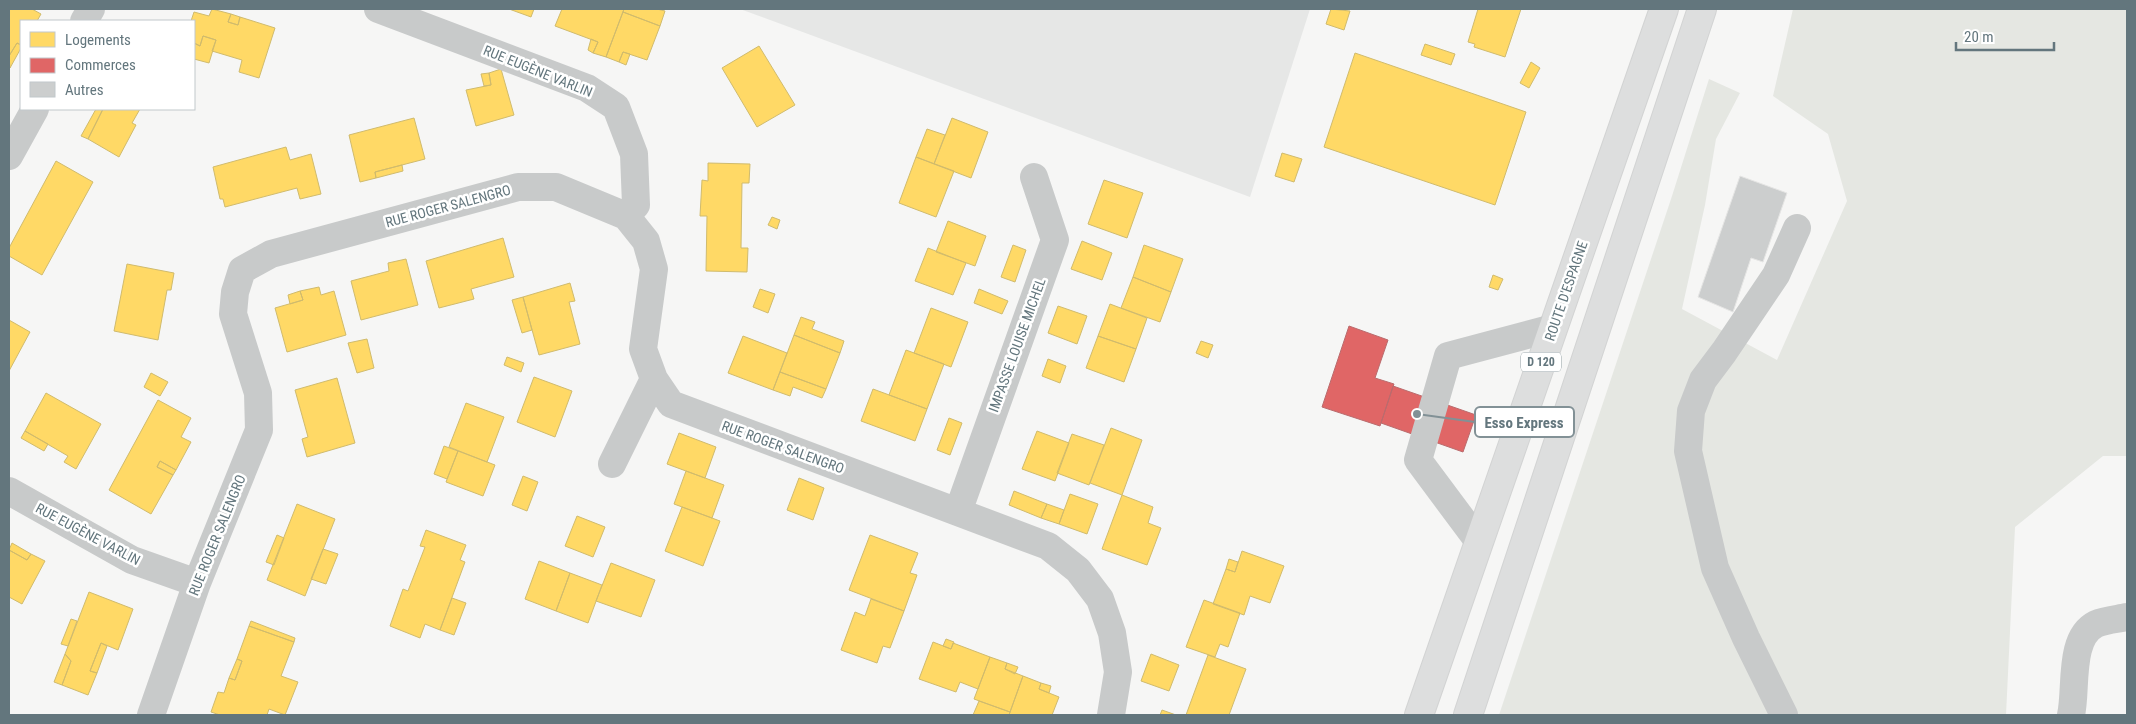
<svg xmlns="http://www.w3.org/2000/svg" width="2136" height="724" viewBox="0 0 2136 724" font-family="'Roboto Condensed',sans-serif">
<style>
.built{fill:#e6e7e6}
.green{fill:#e5e7e2}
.homes{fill:#ffd966;stroke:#d0bb6d}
.shops{fill:#e06666;stroke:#ba6b6d}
.building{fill:#cccece;stroke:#e5e5e4}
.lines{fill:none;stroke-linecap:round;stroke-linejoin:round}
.major-casing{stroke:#d2d3d3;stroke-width:30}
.minor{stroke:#c8caca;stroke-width:28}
.major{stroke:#dddede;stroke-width:28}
.labels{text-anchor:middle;stroke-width:5;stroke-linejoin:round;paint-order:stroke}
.shield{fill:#fff;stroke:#929fa4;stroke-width:1}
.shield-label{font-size:12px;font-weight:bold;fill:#63767d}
.street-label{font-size:14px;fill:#63767d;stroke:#fff}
.leader{fill:none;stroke:#829196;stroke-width:2}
.callout-dot{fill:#829196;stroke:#fff;stroke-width:2}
.callout{fill:#fff;stroke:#829196;stroke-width:2}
.callout-label{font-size:15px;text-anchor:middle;font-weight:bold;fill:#63767d}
</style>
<rect width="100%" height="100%" fill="#f6f6f5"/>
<path class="built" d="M740,9H1310L1250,197Z"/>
<path class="green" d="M1793,9H2127V456H2103L2015,527L2006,715H1499L1672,196L1709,79L1740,93L1716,139L1705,205L1682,309L1777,360L1847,201L1828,134L1773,96Z"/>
<path class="homes" d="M9,9H32L41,14L37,21H21V45L17,43L9,56Z
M212,9L231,14L228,22L238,25L240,17L275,28L259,78L239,72L242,60L212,51L216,40L203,36L200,46L194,43V21H191L194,12L209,16Z
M509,9H534L531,17Z
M562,9H624L606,57L593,53L598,42L555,26Z
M624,9H657L665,11L660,26L623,12Z
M1331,9L1350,11L1344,30L1326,24Z
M1478,9H1521L1505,57L1474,47L1475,44L1468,42Z
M623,12L660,26L647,60L623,52L619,62L606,57Z
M231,14L240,17L238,25L228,22Z
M203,36L216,40L209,63L194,59V43L200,46Z
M591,39L598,42L593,53L588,50Z
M17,43L21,45V48L10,68L9,56Z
M1425,44L1455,54L1451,65L1421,55Z
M759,46L795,105L757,127L722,68Z
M623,52L630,54L626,65L619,62Z
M1355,53L1526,112L1495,205L1324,147Z
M1531,62L1540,68L1529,88L1520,83Z
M501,69L514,115L476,126L466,90L491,85L489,73Z
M489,73L491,85L484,86L481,74Z
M96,109H103L88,139L81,136Z
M103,109H140L132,123L136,125L119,157L88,139Z
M414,118L425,159L375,172L376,178L360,182L349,135Z
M952,118L988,132L971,178L934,164Z
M927,129L945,135L934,164L916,157Z
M286,147L290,160L311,154L321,194L300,199L297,188L225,207L223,199H220L213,167Z
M1282,153L1302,159L1294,182L1275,176Z
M916,157L954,171L936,217L899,203Z
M56,161L93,182L42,275L9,256V248Z
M708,163L750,164L749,183H742L741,248H748L747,272L706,271L707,216H700L702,180L708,181Z
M402,165L403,171L376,178L375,172Z
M1104,180L1143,193L1127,238L1088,224Z
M772,217L780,220L777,229L768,225Z
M948,221L986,236L975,266L936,252Z
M503,238L514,277L471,289L474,299L439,308L426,261Z
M1082,241L1112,253L1102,280L1071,269Z
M1013,245L1026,250L1015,282L1001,277Z
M1144,245L1183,259L1171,292L1133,277Z
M928,248L966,263L953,295L915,281Z
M406,259L418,305L361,320L351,281L389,271L388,263Z
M127,264L174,273L171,290H167L158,340L114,331Z
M1493,275L1503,279L1498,290L1489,287Z
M1133,277L1171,292L1160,322L1121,308Z
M570,283L575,301L569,302L580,344L539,355L523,297Z
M319,287L321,295L334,291L346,335L287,352L275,308L303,300L300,291Z
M760,289L775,294L768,313L753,307Z
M979,289L1008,301L1002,314L974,303Z
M300,291L303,300L290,304L288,295Z
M523,297L532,330L522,333L512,300Z
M1110,304L1147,318L1136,349L1098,336Z
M1058,306L1087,316L1077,344L1048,333Z
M931,308L968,322L951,367L914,353Z
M801,317L815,322L812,329L844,341L840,353L794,335Z
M9,320L30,332L9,371Z
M794,335L840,353L826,389L780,372Z
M743,336L787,353L773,390L728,373Z
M1098,336L1136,349L1124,382L1086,368Z
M367,339L374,368L357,373L348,343Z
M1201,341L1213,345L1208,358L1196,353Z
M906,350L944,364L927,409L889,395Z
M507,357L524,363L521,372L504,365Z
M1048,359L1066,366L1060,383L1042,376Z
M780,372L826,389L822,398L793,387L790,396L773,390Z
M151,373L168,382L160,396L144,387Z
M534,377L572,391L555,437L517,422Z
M337,378L355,443L307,457L302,439L308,437L295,390Z
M873,389L927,409L915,441L861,421Z
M46,393L101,424L76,469L64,462L68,456L25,431Z
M158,400L191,418L181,437L191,442L176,470L160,461L157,467L173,475L151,514L109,490Z
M466,403L504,417L487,462L449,447Z
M949,418L962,423L950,455L937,450Z
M1111,428L1142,440L1122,495L1090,483Z
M25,431L48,444L44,451L21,438Z
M1037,431L1069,443L1055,481L1022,469Z
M679,433L716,447L705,478L667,464Z
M1072,434L1104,445L1089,485L1057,473Z
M444,446L458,451L447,479L434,474Z
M458,451L495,465L483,496L446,482Z
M160,461L176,470L173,475L157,467Z
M686,471L724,485L712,518L674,504Z
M523,476L538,482L527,511L512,505Z
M799,478L824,488L813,520L787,510Z
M1014,491L1047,504L1041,518L1009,505Z
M1070,494L1098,504L1087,534L1059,524Z
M1122,495L1153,507L1148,523L1161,528L1147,565L1102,549Z
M297,504L335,519L305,596L267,580Z
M1047,504L1064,510L1059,524L1041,518Z
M682,507L720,521L703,566L665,551Z
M577,516L605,527L593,557L565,546Z
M426,530L466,545L460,560L465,562L440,630L425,624L420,638L390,626L403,589L408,591L425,547L420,546Z
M277,535L284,538L274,565L266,562Z
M870,535L918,553L910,573L917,575L904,611L849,590Z
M12,543L31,554L27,560L9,550Z
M323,549L338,554L326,584L311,579Z
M9,550L27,560L31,554L45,561L22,604L9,597Z
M1242,551L1284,566L1270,603L1250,596L1244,615L1213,604L1226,569L1235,572Z
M1229,559L1238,562L1235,572L1226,569Z
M539,561L570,573L556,611L525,599Z
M611,563L655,580L641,617L596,601Z
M570,573L602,585L588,623L556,611Z
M89,592L133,609L118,650L101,643L90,671L97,673L88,695L62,685L71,661L65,654Z
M452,598L466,603L454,635L440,630Z
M871,599L904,611L890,648L883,646L877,663L841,650L855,612L865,616Z
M1204,600L1240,613L1228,647L1220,644L1215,657L1186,647Z
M71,619L77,621L68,646L61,644Z
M251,621L295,638L294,642L249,626Z
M249,626L294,642L281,676L298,682L285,715L269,709L267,715H220L211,712L218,692L224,693L229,678L235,680L242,661L237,659Z
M946,639L954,642L951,649L943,646Z
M933,642L951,649L953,643L990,657L978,689L960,682L956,692L919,679Z
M101,643L107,646L97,673L90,671Z
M65,654L71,661L62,685L54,682Z
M1151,654L1179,665L1169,691L1141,681Z
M1208,655L1246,669L1229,715H1186Z
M990,657L1007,663L1005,669L1023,676L1010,712L974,699Z
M237,659L242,661L235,680L229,678Z
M1007,663L1018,667L1015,674L1005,669Z
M1023,676L1041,683L1039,689L1059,697L1052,715H1009Z
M1041,683L1051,686L1049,693L1039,689Z
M979,701L1010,712L1009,715H973Z
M1162,710L1176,715H1160Z"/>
<path class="shops" d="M1349,326L1388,340L1375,378L1394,384L1380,426L1322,407Z
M1393,386L1476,415L1463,452L1381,423Z"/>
<path class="building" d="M1740,176L1787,193L1763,262L1751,258L1733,312L1698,297Z"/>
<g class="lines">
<defs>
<path id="major" d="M1419,715L1664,9
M1468,715L1702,9"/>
</defs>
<use href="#major" class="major-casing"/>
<path class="minor" d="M378,9L587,88L616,107L634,154L636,205L626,216
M84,21L91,9
M9,156L35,109
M612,464L654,379
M9,491L132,560L197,583
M958,512L1055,240L1034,177
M1479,542L1418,460L1448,356L1553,328
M151,715L197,583L259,430L258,393L233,314L235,292L242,270L271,254L518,187H556L626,216L646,241L654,269L643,349L654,379L671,404L1048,546L1078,570L1100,599L1112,633L1118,672L1111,715
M1784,715L1746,638L1715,568L1688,451L1691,411L1703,380L1724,352L1776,275L1797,228
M2071,715C2077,689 2068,638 2096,624C2105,620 2118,619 2127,617"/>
<use href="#major" class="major"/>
</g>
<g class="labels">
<rect class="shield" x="1521" y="352.5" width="40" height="19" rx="4"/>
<g class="shield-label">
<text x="1541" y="366">D 120</text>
</g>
<g class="street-label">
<text transform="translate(538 71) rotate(22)" y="5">RUE EUGÈNE VARLIN</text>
<text transform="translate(448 206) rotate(-15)" y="5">RUE ROGER SALENGRO</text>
<text transform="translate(1566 291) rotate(-71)" y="5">ROUTE D'ESPAGNE</text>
<text transform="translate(1017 345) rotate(-70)" y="5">IMPASSE LOUISE MICHEL</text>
<text transform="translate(783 447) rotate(20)" y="5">RUE ROGER SALENGRO</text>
<text transform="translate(88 534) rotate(28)" y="5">RUE EUGÈNE VARLIN</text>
<text transform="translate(217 535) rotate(-68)" y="5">RUE ROGER SALENGRO</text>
</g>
</g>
<path class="leader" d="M1417 414L1475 422"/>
<circle class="callout-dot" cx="1417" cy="414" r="5"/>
<rect class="callout" x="1475" y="407" width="99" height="30" rx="5"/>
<g class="callout-label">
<text x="1524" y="428">Esso Express</text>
</g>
<rect width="2136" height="724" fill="none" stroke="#63767d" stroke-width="20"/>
<rect x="20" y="20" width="175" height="90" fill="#ffffff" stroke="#c1c8cb"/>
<rect x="30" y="32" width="25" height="15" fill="#ffd966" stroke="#c1c8cb"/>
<text x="65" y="45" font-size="15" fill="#63767d">Logements</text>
<rect x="30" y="58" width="25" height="15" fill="#e06666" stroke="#c1c8cb"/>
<text x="65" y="70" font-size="15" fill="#63767d">Commerces</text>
<rect x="30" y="82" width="25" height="15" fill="#cccece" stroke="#c1c8cb"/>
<text x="65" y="95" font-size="15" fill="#63767d">Autres</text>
<path d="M1956 42v8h98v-8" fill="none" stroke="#63767d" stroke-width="2.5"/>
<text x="1964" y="42" font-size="15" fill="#63767d" stroke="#ffffff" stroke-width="4" paint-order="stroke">20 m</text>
</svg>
